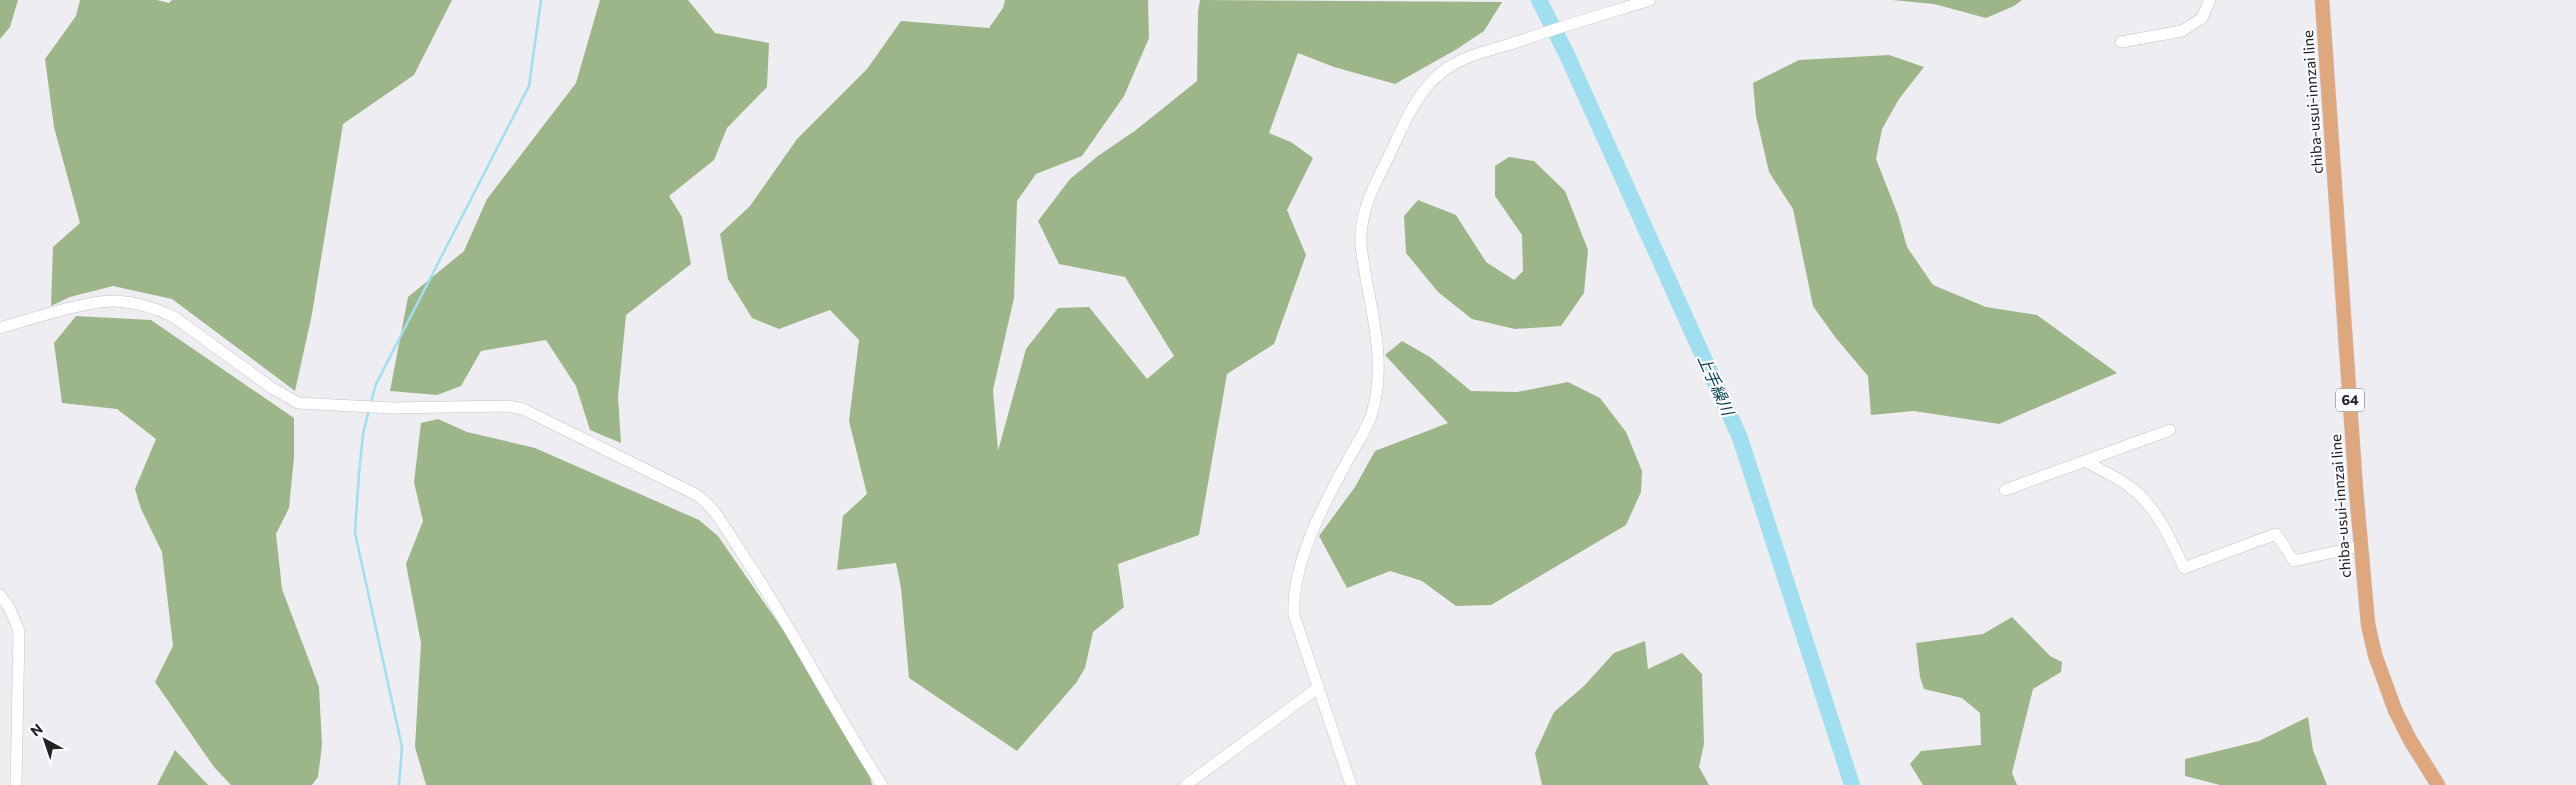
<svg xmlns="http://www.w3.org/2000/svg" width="2576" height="785" viewBox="0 0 2576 785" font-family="Commissioner,'Noto Sans JP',sans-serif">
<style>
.forest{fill:#9db689}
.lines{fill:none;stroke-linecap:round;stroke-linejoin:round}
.stream{stroke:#a0dff0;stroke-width:2.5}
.river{stroke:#a0dff0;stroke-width:16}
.minor-casing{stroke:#c4c3c7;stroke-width:12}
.major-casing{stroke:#cacaca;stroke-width:15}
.minor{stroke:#fff;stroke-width:11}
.major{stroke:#dfa77d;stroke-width:14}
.labels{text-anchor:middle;stroke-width:4.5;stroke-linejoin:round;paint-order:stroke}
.shield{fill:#fcfbff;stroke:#636366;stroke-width:1}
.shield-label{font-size:14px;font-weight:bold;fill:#222224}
.street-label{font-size:15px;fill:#222224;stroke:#fcfbff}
.water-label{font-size:16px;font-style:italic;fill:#003d49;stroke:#fcfbff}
</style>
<rect width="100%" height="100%" fill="#eeeef2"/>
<path class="forest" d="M0,0H18L10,27L0,39Z
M80,0H157L169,3L172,0H452L414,75L343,124L312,314L295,391L172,299L113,286L70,297L51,306L53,247L80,223L54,127L45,59L76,16Z
M600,0H688L715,33L769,43L767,87L727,128L714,160L669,196L682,217L691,264L626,315L618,397L621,443L590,430L576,386L546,340L481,351L461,386L437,395L390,391L408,297L464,251L487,199L576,83Z
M1005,0H1148L1149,38L1124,96L1082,156L1036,174L1017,201L1014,298L993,390L998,451L1026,349L1058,308L1089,307L1147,379L1174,356L1125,277L1059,264L1038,221L1070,179L1098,156L1136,130L1197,81L1198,12L1200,0L1502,2L1484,31L1457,49L1395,84L1334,67L1298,53L1269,133L1291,142L1313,158L1287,210L1306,255L1274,344L1227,374L1199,535L1118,564L1124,607L1093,632L1085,668L1076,683L1017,751L909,678L901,588L896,563L837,570L843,516L867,494L849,421L859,340L830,310L779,329L752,318L728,279L720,234L750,206L797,139L867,69L901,21L989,28L1003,8Z
M1892,0H2022L2014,6L1986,18L1934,4Z
M1889,55L1924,67L1899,99L1882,129L1876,159L1898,215L1907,247L1933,285L1986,307L2037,315L2117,373L1999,424L1914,411L1871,415L1868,376L1835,337L1813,306L1793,209L1769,172L1756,116L1753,83L1799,60Z
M1509,157L1534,161L1565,191L1588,250L1584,293L1561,326L1515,329L1472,319L1438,292L1406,253L1404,216L1418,200L1456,215L1486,262L1514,280L1523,271L1522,235L1495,196V166Z
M76,316L151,320L294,418V457L289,508L276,534L282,589L319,687L322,745L318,777L312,785H231L214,767L155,682L173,646L162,552L141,509L135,489L156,439L117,409L62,403L54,343Z
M1402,341L1430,357L1471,391L1517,392L1568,382L1600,398L1626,432L1642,471L1641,492L1626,525L1491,605L1456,606L1422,581L1390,571L1347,588L1319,536L1355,487L1375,451L1448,423L1385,355Z
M438,419L467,432L535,448L699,520L718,536L862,744L872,785H426L415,747L421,643L406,564L423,521L414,482L421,423Z
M2012,617L2050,656L2062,662L2061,672L2033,689L2012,773L2017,785H1923L1910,764L1921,751L1981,745L1980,713L1962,698L1924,689L1920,677L1916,643L1983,634Z
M1645,641L1648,669L1682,653L1702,674L1704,744L1699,767L1709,785H1542L1535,753L1554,712L1584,686L1614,653Z
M2308,717L2313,750L2327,785H2220L2185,776V759L2259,741Z
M175,750L208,785H157Z"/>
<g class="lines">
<path class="stream" d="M371,402L376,384L529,86L541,0
M369,410L363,434L359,473L355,533L402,747L399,785"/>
<path class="river" d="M1539,0L1567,55L1740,438L1852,785"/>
<defs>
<path id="minor" d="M2121,42L2182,31L2202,18L2210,0
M0,328C27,320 89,300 115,301C136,302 156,308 174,317L272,388L298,403L392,408L508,406L523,409L697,495C717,509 729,535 743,555C793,629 833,710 882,785
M2087,462C2102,471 2120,478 2134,490C2158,510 2171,540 2184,568L2276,534L2294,561L2360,546
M2005,490L2170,430
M0,595L9,607L19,631L16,785
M1186,785L1319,687
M1351,785L1294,615C1291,563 1326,500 1350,456C1357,443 1368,428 1372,413C1389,357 1367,301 1361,245C1359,213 1374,185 1388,158C1401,131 1413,99 1435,78C1458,55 1494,50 1523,40C1565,25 1608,13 1650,0"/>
<path id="major" d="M2322,0L2356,490L2368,624L2375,655L2395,710L2410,740L2438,785"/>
</defs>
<use href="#minor" class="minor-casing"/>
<use href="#major" class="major-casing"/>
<use href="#minor" class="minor"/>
<use href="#major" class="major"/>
</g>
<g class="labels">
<rect class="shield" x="2336" y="388.5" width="28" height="23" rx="4"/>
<g class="shield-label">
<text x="2350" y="405">64</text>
</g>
<g class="street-label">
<text transform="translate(2313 102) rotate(-94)" y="5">chiba-usui-innzai line</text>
<text transform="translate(2341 506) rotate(-94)" y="5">chiba-usui-innzai line</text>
</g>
<g class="water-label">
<text transform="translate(1716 385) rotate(66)" y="6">上手繰川</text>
</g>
</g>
<g transform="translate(45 740) rotate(320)" stroke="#fcfbff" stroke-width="4" paint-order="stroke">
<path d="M0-4L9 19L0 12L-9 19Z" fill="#222224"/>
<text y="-8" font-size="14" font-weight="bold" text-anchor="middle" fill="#222224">N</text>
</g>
</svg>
